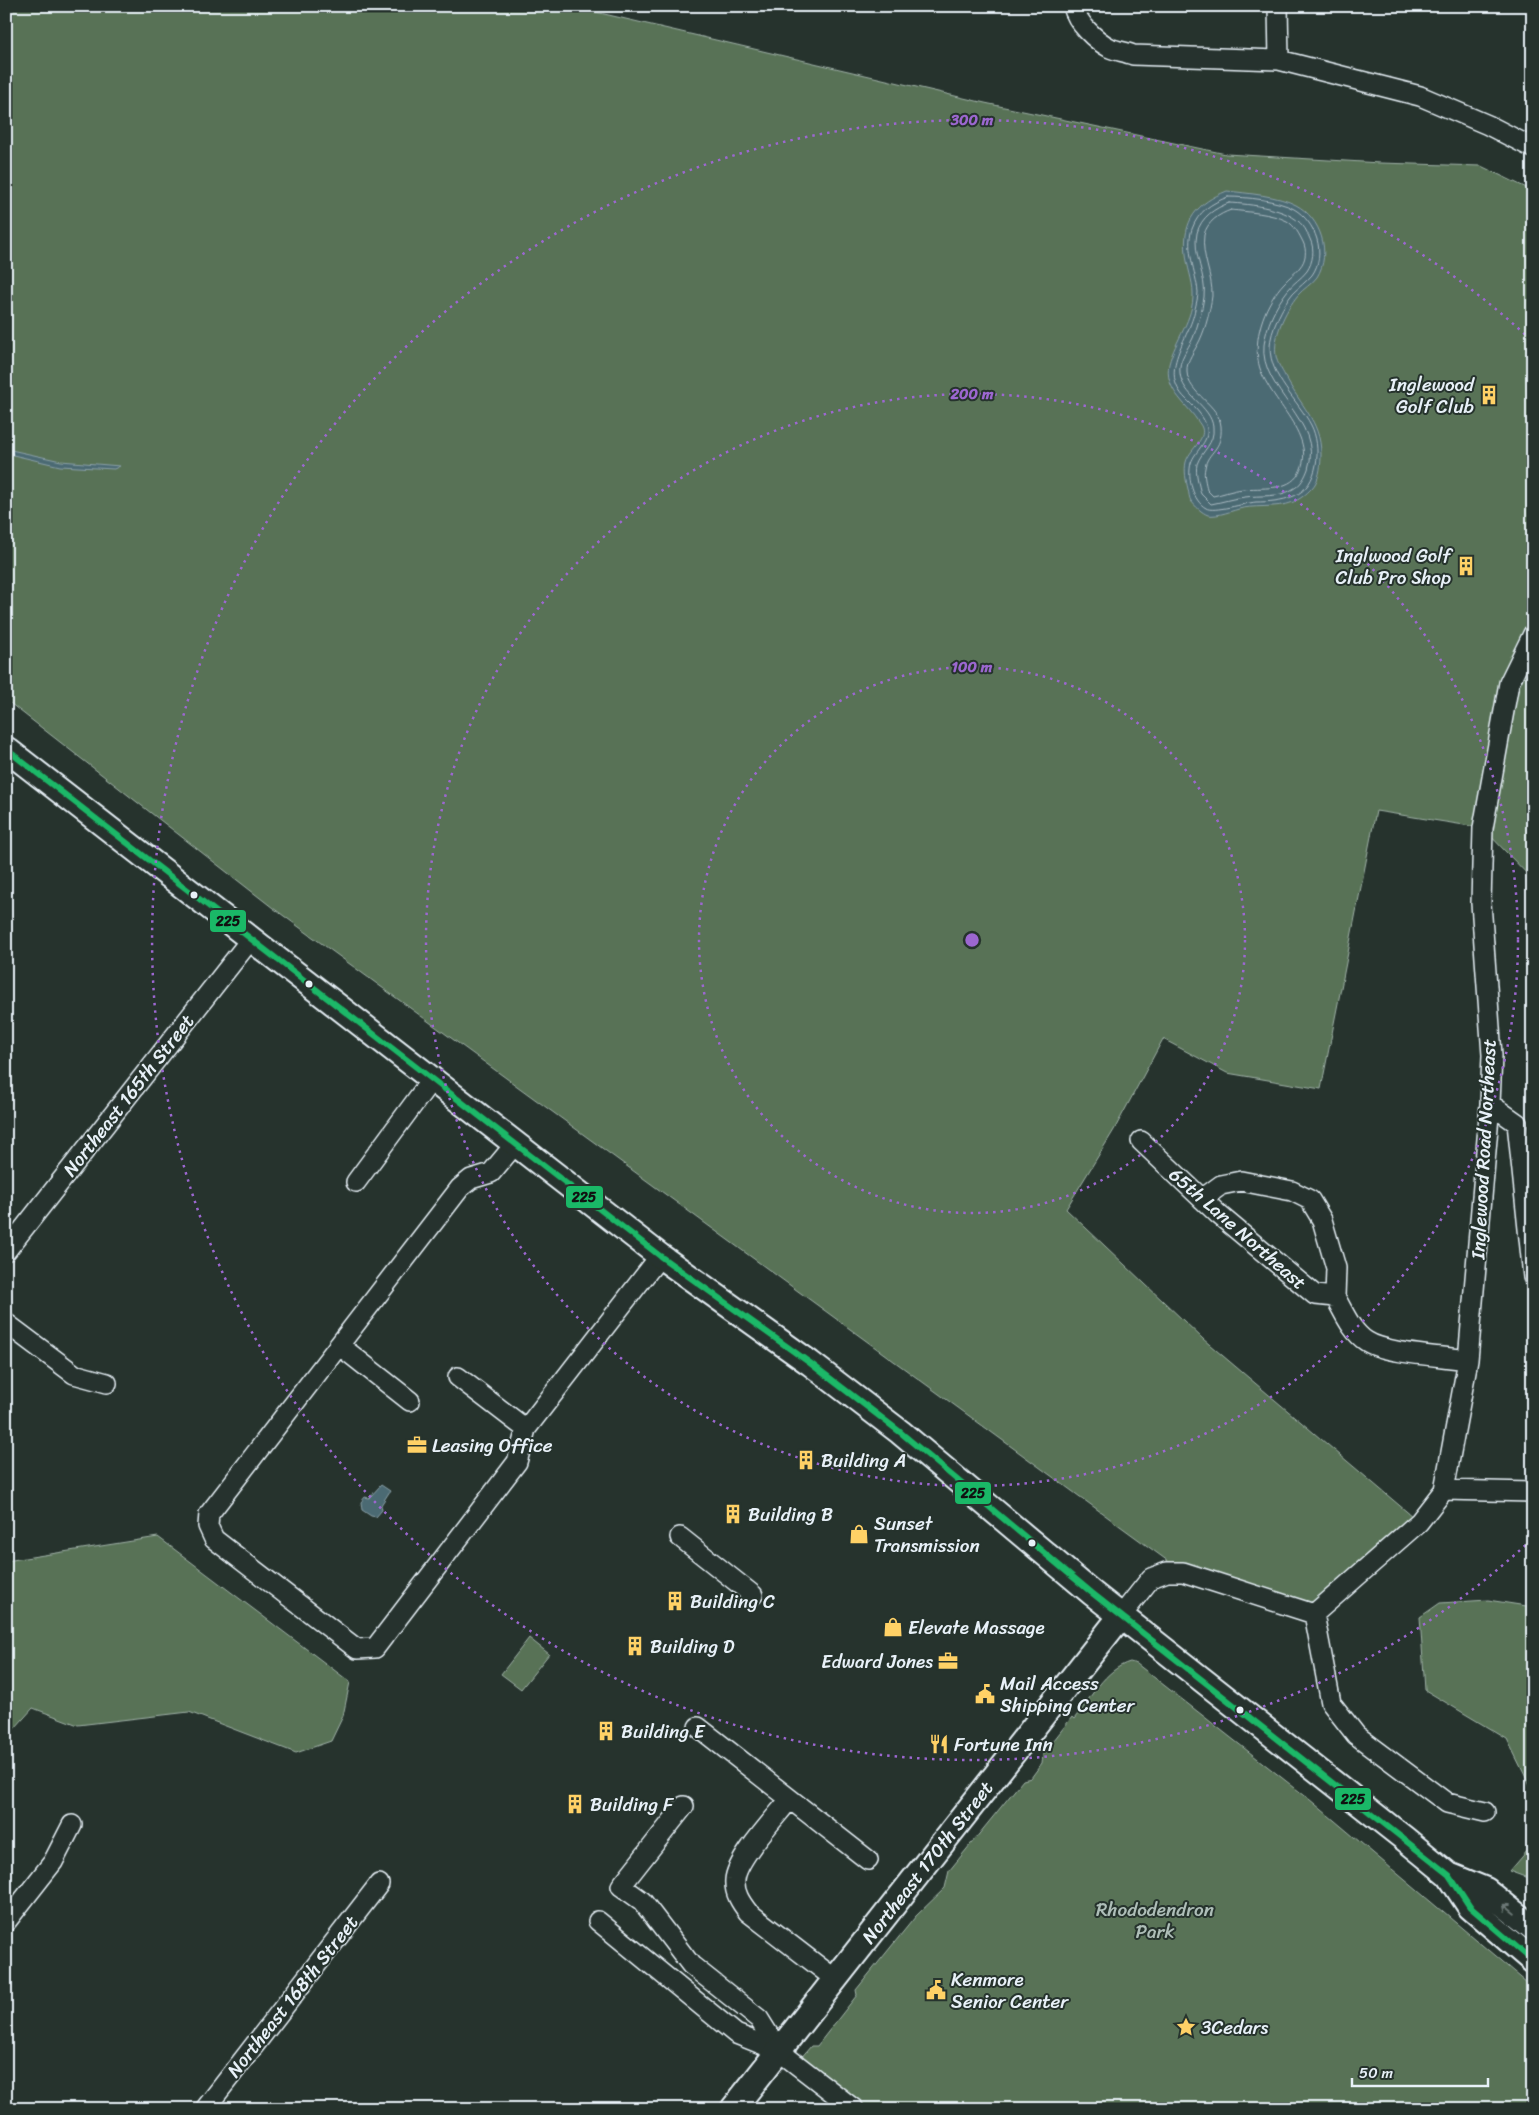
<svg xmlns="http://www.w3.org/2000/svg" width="1539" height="2115" viewBox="0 0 1539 2115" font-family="Sriracha,sans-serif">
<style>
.green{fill:#587257;stroke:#a0b2a8}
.water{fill:#4c6a73;stroke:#8aa0a8}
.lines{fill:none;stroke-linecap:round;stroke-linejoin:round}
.shore{stroke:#aabbc3;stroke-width:1}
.minor-casing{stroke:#e8f1f8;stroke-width:22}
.major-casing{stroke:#e8f1f8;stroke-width:28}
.minor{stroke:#26332d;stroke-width:19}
.major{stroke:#26332d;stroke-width:24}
.bus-1-casing{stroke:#26332d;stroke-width:10}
.bus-1{stroke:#1ab867;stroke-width:6}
.oneway{stroke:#6a7674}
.ring{fill:none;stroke:#9c67d0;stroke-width:2.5;stroke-dasharray:2.5 5}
.bus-dot{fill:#e8f1f8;stroke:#26332d;stroke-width:2}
.labels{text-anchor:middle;stroke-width:4;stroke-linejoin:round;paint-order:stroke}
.poi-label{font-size:19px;fill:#e8f1f8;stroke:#26332d;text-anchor:start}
.street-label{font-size:19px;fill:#e8f1f8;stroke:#26332d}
.park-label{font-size:19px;fill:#aebeb8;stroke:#26332d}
.centre{fill:#9c67d0;stroke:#26332d;stroke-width:2.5}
.ring-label{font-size:15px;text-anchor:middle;font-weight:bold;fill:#9c67d0;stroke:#26332d;stroke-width:4;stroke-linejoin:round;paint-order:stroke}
.line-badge{stroke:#26332d;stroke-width:2}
.pale-badge-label{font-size:14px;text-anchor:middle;font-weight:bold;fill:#111}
</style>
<rect width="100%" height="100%" fill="#26332d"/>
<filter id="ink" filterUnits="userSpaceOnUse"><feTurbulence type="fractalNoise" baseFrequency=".02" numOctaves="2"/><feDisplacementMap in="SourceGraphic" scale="10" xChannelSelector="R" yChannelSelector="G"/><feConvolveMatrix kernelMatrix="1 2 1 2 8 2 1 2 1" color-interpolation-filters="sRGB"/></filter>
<g filter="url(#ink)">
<path class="green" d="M6,6H570L985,103L1226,154L1380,163L1481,166L1533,191V880L1483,828L1376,811L1321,1089L1227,1073L1163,1039L1114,1130L1066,1209L1203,1339L1419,1522L1314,1614L1183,1572L273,908L6,700Z
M158,1537L350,1682L343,1716L331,1741L296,1753L189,1712L78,1725L33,1708L6,1738V1561Z
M1488,1600L1533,1607V1792L1507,1739L1425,1690L1420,1617L1440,1603Z
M529,1638L549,1654L521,1689L501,1674Z
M1130,1662L1137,1664L1309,1799L1533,1988V2109H865L800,2059L811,2046H817L857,1995L856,1990L916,1916L945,1888L949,1871L1023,1780L1031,1778L1042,1763L1043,1754L1072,1717L1074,1719C1090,1699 1105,1669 1130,1662Z
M1533,1843V1880L1509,1871Z"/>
<path class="water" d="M1227,191C1246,193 1280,196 1296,205C1321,218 1332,253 1317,277C1312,284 1303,289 1298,295C1285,311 1273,336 1276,356C1277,363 1282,370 1285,376C1299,404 1321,421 1321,454C1321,464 1320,476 1315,484C1312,489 1304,496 1299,499C1285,509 1259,505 1243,508C1233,510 1218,517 1208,515C1202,513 1195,506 1191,501C1189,498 1189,493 1188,489C1186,481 1184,470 1186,462C1189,450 1206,440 1202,428C1201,425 1199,423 1197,420C1185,402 1164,389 1169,364C1175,340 1194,319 1193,293C1193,281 1187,267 1186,254C1182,220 1197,203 1227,191Z
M11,450L61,461L120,466L114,469L60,466L13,455Z
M381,1485L390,1491L381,1505L382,1510L376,1517L371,1516L362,1510L361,1502L365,1497L369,1498Z"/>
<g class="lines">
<path class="shore" d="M1228,197C1246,197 1278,200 1294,209C1316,222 1327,254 1312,275C1306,282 1299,287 1293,293C1283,305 1270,331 1270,347C1270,378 1298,400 1311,425C1322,446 1319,486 1294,496C1282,501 1268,502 1256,502C1245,503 1213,513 1206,508C1193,501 1187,478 1191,463C1195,450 1212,440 1206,425C1203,415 1193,406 1186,399C1157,371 1190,339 1195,309C1196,304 1198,298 1198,292C1196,272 1185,249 1192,229C1198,212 1211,203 1228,197Z
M1229,203C1250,204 1289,208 1303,226C1306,229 1308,235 1310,239C1315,249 1313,262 1307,271C1302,278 1293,283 1288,290C1276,305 1266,326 1264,345C1259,390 1324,421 1308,469C1305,477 1301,485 1293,489C1280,498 1259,495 1245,497C1234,498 1222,502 1211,504L1201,494C1199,485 1195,473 1197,464C1202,450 1215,444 1213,427C1211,406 1182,396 1180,373C1178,360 1188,349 1193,338C1198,325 1202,311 1204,297C1207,276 1192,255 1197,233C1201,217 1215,208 1229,203Z
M1231,210C1248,212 1271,213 1287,221C1295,226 1299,234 1303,242C1307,250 1306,260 1300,267C1296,273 1289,277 1284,283C1266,302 1254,334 1258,360C1263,397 1320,434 1299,473C1289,492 1260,487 1243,489C1233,490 1223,494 1213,496L1207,490C1206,483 1203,475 1205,468C1207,451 1223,451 1221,426C1219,404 1188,394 1187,372C1186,360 1195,351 1200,340C1206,327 1210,311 1212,296C1213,276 1201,256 1204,235C1207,222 1219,214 1231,210Z"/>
<defs>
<path id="minor" d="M1073,6C1077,23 1095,40 1110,48C1117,51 1126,52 1133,55L1279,60L1420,96L1488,125L1533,148
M1278,6L1279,60
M1490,1104L1517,1123L1533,1277
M1141,1141L1218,1214L1315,1295L1335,1297C1344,1312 1351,1331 1366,1341C1385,1354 1443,1356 1468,1360
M516,1143L491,1173L471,1179L460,1188L209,1514L208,1526L214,1539L357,1649L375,1648L517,1462L526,1429L660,1256
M356,1182L432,1079
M1202,1199L1221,1185L1241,1181L1292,1191L1310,1200L1322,1220L1336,1268L1335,1297
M6,1251L251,939
M6,1323L74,1374L107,1383
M339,1345L410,1401
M458,1377L526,1429
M1444,1490L1533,1492
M680,1537L753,1595
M1314,1614L1331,1703L1356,1735L1447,1803L1485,1812
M1121,1616L1151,1578L1167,1572H1183L1314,1614L1419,1522L1444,1490L1468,1360L1490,1104L1492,1055L1481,903L1483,828L1509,683L1533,634
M698,1727L868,1860
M790,1799C776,1817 736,1859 735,1880C734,1893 741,1903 748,1912L835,1979
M684,1806L621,1886L642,1901L691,1965L759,2019L779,2051
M598,1921L736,2034L779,2051L854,2109
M6,1922L53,1862L72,1825
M205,2109L379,1884"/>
<path id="major" d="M6,749L660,1256L810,1363L900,1432L1092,1593L1405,1839L1449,1875L1470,1907L1533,1961
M1449,1875L1486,1890L1533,1928
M733,2109L1121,1616"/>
</defs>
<use href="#minor" class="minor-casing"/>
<use href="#major" class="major-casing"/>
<use href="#minor" class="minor"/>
<use href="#major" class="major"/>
<defs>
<path id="bus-1" d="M6,749L660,1256L810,1363L900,1432L1092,1593L1449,1875L1470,1907L1533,1961"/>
</defs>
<use href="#bus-1" class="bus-1-casing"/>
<use href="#bus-1" class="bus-1"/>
</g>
<defs><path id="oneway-shaft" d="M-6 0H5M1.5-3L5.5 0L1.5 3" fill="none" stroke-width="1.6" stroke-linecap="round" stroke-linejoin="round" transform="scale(1.25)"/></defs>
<use class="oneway" href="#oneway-shaft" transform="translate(1509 1909) rotate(-141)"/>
</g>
<g class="ring">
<circle cx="972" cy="940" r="273"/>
<circle cx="972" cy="940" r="546"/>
<path d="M1531 1540A820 820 0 1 1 1531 340"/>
</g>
<defs>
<symbol id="building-bare" viewBox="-9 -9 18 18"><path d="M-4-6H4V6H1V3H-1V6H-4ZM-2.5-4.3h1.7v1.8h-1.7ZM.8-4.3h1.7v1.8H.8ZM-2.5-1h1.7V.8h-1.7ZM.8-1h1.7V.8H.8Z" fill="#ffd166" stroke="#26332d" stroke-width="2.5" paint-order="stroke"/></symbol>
<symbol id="office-bare" viewBox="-9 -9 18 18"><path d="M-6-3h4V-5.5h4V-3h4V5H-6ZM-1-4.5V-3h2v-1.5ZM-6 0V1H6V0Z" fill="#ffd166" stroke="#26332d" stroke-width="2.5" paint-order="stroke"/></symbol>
<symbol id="shop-bare" viewBox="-9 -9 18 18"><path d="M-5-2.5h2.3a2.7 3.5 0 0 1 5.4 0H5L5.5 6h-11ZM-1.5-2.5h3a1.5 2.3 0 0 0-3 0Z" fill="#ffd166" stroke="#26332d" stroke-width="2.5" paint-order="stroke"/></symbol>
<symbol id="civic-bare" viewBox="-9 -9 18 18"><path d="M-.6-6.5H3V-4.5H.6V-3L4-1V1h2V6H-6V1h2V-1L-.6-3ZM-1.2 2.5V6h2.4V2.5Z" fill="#ffd166" stroke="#26332d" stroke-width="2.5" paint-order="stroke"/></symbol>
<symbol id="restaurant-bare" viewBox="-9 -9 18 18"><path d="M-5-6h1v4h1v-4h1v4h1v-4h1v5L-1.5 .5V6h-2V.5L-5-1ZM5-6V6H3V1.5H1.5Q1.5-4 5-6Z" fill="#ffd166" stroke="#26332d" stroke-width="2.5" paint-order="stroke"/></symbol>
<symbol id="sight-bare" viewBox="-9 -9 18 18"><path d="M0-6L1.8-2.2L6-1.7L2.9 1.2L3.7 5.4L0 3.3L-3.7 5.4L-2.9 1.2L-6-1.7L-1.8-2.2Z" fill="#ffd166" stroke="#26332d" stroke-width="2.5" paint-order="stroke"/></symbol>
</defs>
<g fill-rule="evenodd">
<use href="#building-bare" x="1475" y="381" width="28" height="28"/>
<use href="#building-bare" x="1452" y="552" width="28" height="28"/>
<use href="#office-bare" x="403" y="1431" width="28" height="28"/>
<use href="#building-bare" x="792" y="1446" width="28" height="28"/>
<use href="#building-bare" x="719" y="1500" width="28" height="28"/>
<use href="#shop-bare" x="845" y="1520" width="28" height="28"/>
<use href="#building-bare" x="661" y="1587" width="28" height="28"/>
<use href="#shop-bare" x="879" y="1613" width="28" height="28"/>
<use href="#building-bare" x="621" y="1632" width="28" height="28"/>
<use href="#office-bare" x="934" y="1647" width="28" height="28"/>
<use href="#civic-bare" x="971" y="1680" width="28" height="28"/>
<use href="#building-bare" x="592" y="1717" width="28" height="28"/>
<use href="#restaurant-bare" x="925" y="1730" width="28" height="28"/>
<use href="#building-bare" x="561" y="1790" width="28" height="28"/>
<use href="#civic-bare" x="922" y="1976" width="28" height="28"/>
<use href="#sight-bare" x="1172" y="2013" width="28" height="28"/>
</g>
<g class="bus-dot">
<circle cx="194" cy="895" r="4.5"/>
<circle cx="309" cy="984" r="4.5"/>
<circle cx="1032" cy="1543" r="4.5"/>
<circle cx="1240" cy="1710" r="4.5"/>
</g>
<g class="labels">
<g class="poi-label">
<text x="1474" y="391" text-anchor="end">Inglewood<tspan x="1474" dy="22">Golf Club</tspan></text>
<text x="1451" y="562" text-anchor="end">Inglwood Golf<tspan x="1451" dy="22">Club Pro Shop</tspan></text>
<text x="432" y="1452">Leasing Office</text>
<text x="821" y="1467">Building A</text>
<text x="748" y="1521">Building B</text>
<text x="874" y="1530">Sunset<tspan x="874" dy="22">Transmission</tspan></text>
<text x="690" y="1608">Building C</text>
<text x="908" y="1634">Elevate Massage</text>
<text x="650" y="1653">Building D</text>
<text x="933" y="1668" text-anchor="end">Edward Jones</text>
<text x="1000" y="1690">Mail Access<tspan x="1000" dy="22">Shipping Center</tspan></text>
<text x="621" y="1738">Building E</text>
<text x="954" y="1751">Fortune Inn</text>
<text x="590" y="1811">Building F</text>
<text x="951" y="1986">Kenmore<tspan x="951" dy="22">Senior Center</tspan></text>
<text x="1201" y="2034">3Cedars</text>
</g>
<g class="street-label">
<text transform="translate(128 1095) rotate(-52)" y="7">Northeast 165th Street</text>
<text transform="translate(1483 1149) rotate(-87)" y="7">Inglewood Road Northeast</text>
<text transform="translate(1238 1228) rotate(41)" y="7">65th Lane Northeast</text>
<text transform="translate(927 1862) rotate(-52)" y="7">Northeast 170th Street</text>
<text transform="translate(292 1996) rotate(-52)" y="7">Northeast 168th Street</text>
</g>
<g class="park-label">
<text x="1155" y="1916">Rhododendron<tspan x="1155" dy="22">Park</tspan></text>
</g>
</g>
<circle cx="972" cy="940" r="8" class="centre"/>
<g class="ring-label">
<text x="972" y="125">300 m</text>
<text x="972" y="399">200 m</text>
<text x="972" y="672">100 m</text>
</g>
<g class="line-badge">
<rect x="209" y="909" width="38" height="24" rx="5" fill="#1ab867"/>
<rect x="565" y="1185" width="39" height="24" rx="5" fill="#1ab867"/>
<rect x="954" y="1481" width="38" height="24" rx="5" fill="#1ab867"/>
<rect x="1334" y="1787" width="38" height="24" rx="5" fill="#1ab867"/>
</g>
<g class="pale-badge-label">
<text x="228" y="926">225</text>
<text x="584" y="1202">225</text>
<text x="973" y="1498">225</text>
<text x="1353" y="1804">225</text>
</g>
<rect width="1539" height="2115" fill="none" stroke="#26332d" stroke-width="25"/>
<rect x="12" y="12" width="1514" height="2090" fill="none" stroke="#e8f1f8" stroke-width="2" filter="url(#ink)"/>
<path d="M1352 2078v8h136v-8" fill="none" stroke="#e8f1f8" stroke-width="2.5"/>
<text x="1359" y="2078" font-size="15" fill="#e8f1f8" stroke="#26332d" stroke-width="4" paint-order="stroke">50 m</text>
</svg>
